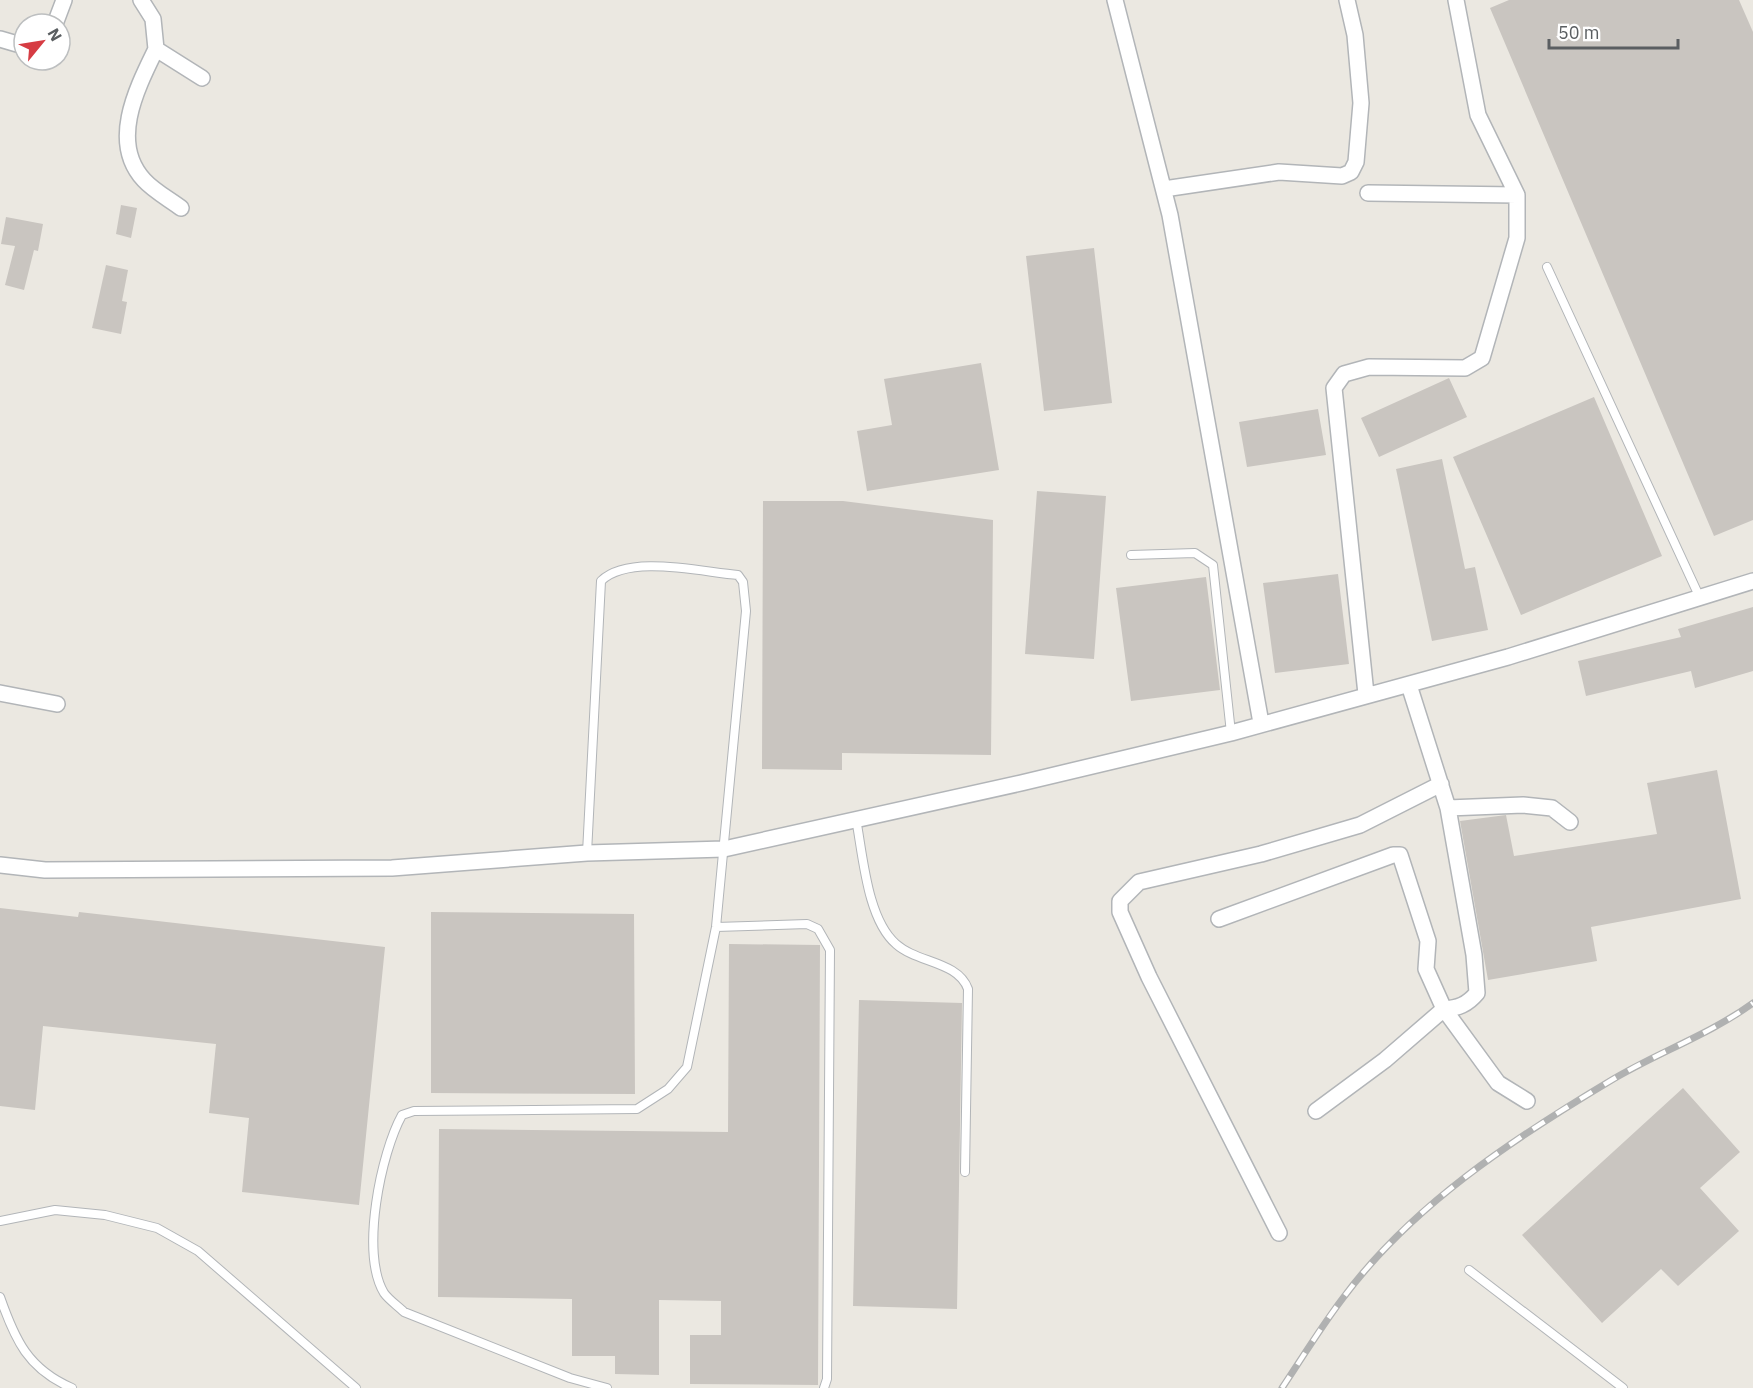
<svg xmlns="http://www.w3.org/2000/svg" width="1753" height="1388" viewBox="0 0 1753 1388" font-family="'IBM Plex Sans',sans-serif">
<style>
.building{fill:#c9c5c0}
.lines{fill:none;stroke-linecap:round;stroke-linejoin:round}
.service-casing{stroke:#b2b5b8;stroke-width:10}
.minor-casing{stroke:#b2b5b8;stroke-width:18}
.service{stroke:#fff;stroke-width:8}
.minor{stroke:#fff;stroke-width:15}
.rail-casing{stroke:#b0b1b1;stroke-width:7}
.rail{stroke:#fff;stroke-width:4.5;stroke-dasharray:14;stroke-linecap:butt}
</style>
<rect width="100%" height="100%" fill="#ebe8e1"/>
<path class="building" d="M1509,0H1739L1753,32V520L1714,536L1490,8Z
M121,205L137,208L131,238L116,234Z
M6,217L43,224L38,251L34,250L24,290L5,285L15,246L1,244Z
M1094,248L1112,403L1044,411L1026,256Z
M106,265L128,270L122,301L127,302L121,334L92,328Z
M981,363L999,470L867,491L857,431L892,425L884,379Z
M1449,378L1467,417L1379,457L1361,418Z
M1594,397L1662,556L1521,615L1453,457Z
M1318,409L1326,455L1247,467L1239,422Z
M1442,459L1465,569L1475,567L1488,630L1432,641L1396,469Z
M1037,491L1106,496L1094,659L1025,654Z
M763,501H843L993,520L991,755L842,753V770L762,769Z
M1338,574L1349,664L1275,673L1263,583Z
M1206,577L1220,690L1131,701L1116,588Z
M1753,607V671L1695,688L1691,671L1586,696L1578,661L1681,637L1678,629Z
M1717,770L1741,899L1591,927L1597,961L1488,980L1460,821L1506,815L1514,856L1657,834L1647,783Z
M0,908L78,917L79,912L385,947L359,1205L242,1192L249,1118L209,1113L216,1044L43,1026L35,1110L0,1106Z
M431,912L634,914L635,1094L431,1093Z
M729,944L820,945L818,1385L690,1384V1335H721V1301L659,1300V1375L615,1374V1356H572V1299L438,1297L439,1129L728,1132Z
M859,1000L962,1003L957,1309L853,1306Z
M1683,1088L1740,1152L1700,1188L1739,1231L1678,1286L1661,1269L1602,1323L1522,1235Z"/>
<g class="lines">
<defs>
<path id="service" d="M1547,267L1700,598
M1131,555L1195,553L1213,565L1231,733
M856,819C863,855 867,919 896,944C917,963 958,961 968,989L965,1172
M587,853L601,581C629,554 701,572 738,575L743,582L746,611L716,927L687,1067L668,1089L637,1109L414,1111L402,1115C381,1153 360,1253 384,1293C389,1300 398,1306 404,1312L570,1378L607,1388
M716,927L807,924L818,929L830,950L827,1379L824,1388
M0,1221L55,1210L105,1215L157,1228L198,1251L356,1388
M1469,1270L1623,1388
M0,1297C15,1340 28,1369 72,1388"/>
<path id="minor" d="M141,0L153,19L156,49L202,78
M1115,0L1170,215L1261,723
M55,24L64,0
M0,39L24,46
M156,49C137,88 109,142 144,180C154,191 169,199 181,208
M1164,189L1279,172L1342,176L1351,172L1356,162L1361,103L1355,35L1347,0
M1368,193L1517,195
M0,693L57,704
M1366,694L1334,388L1344,374L1369,367L1465,368L1482,358L1517,238V195L1478,115L1456,0
M1448,808L1523,805L1552,808L1570,822
M0,865L45,870L392,868L587,853L724,849L1021,783L1231,733L1508,657L1753,581
M1219,919L1393,855H1400L1428,941L1426,969L1444,1009L1498,1083L1527,1101
M1316,1111L1385,1060L1444,1009C1458,1008 1467,1005 1477,993L1474,955L1448,808L1409,685
M1279,1233L1149,977L1120,912V901L1139,882L1261,854L1360,825L1441,784"/>
</defs>
<use href="#service" class="service-casing"/>
<use href="#minor" class="minor-casing"/>
<use href="#service" class="service"/>
<use href="#minor" class="minor"/>
<defs>
<path id="rail" d="M1282,1388C1302,1358 1321,1327 1343,1298C1411,1206 1513,1139 1610,1081C1656,1053 1709,1035 1753,1003"/>
</defs>
<use href="#rail" class="rail-casing"/>
<use href="#rail" class="rail"/>
</g>
<g transform="translate(42 42) rotate(60)"><circle r="28" fill="#ffffff" stroke="#bdbfc0" stroke-width="1.5"/>
<path d="M0-4.5L10 22L0 15L-10 22Z" fill="#d63c43"/>
<text y="-9" font-size="16" font-weight="bold" text-anchor="middle" fill="#5a5e61">N</text>
</g>
<path d="M1549 39v9h129v-9" fill="none" stroke="#5a5e61" stroke-width="3"/>
<text x="1558" y="39" font-size="18" fill="#5a5e61" stroke="#ffffff" stroke-width="4.5" paint-order="stroke">50 m</text>
</svg>
